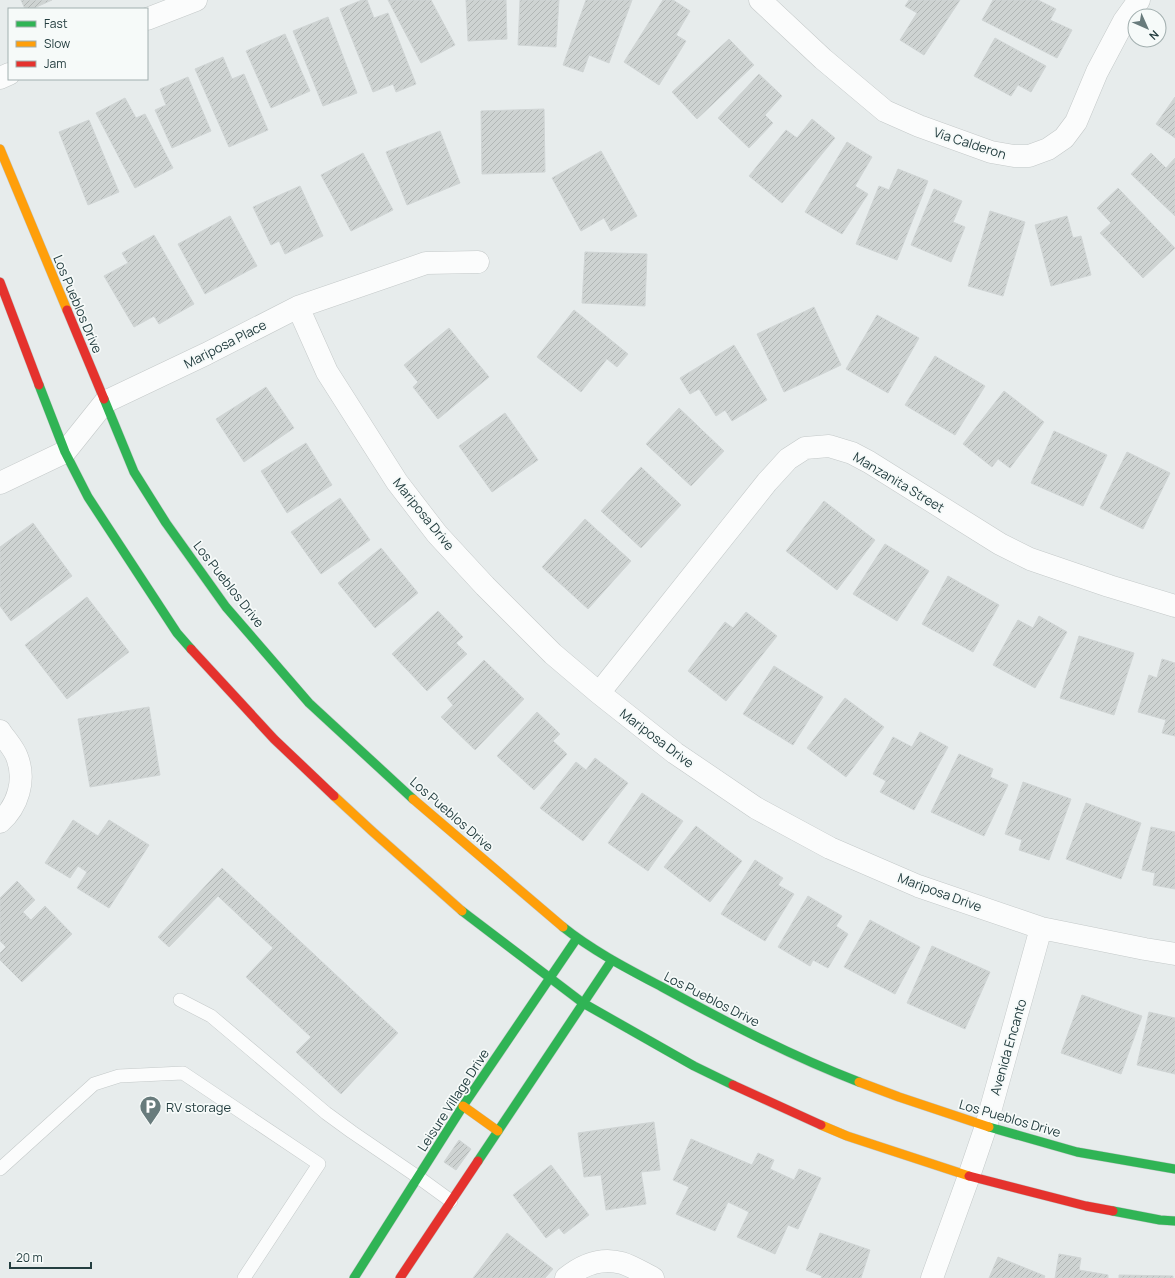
<svg xmlns="http://www.w3.org/2000/svg" width="1175" height="1278" viewBox="0 0 1175 1278" font-family="Manrope,sans-serif">
<style>
.building{fill:url(#building-hatch);stroke:#d0d5d5}
.lines{fill:none;stroke-linecap:round;stroke-linejoin:round}
.lane-casing{stroke:#c4c9c9;stroke-width:14}
.street-casing{stroke:#c4c9c9;stroke-width:23}
.fast-casing{stroke:#c1c8c7;stroke-width:10}
.slow-casing{stroke:#c1c8c7;stroke-width:10}
.jam-casing{stroke:#c1c8c7;stroke-width:10}
.lane{stroke:#fbfcfc;stroke-width:13}
.street{stroke:#fbfcfc;stroke-width:22}
.fast{stroke:#30b455;stroke-width:9}
.slow{stroke:#ff9f0a;stroke-width:9}
.jam{stroke:#e5322d;stroke-width:9}
.labels{text-anchor:middle;stroke-width:3.5;stroke-linejoin:round;paint-order:stroke}
.street-label{font-size:13px;fill:#243e40;stroke:#f6faf9}
.poi-label{font-size:13px;fill:#243e40;stroke:#f6faf9;text-anchor:start}
</style>
<defs>
<pattern id="building-hatch" width="6" height="6" patternUnits="userSpaceOnUse"><rect width="6" height="6" fill="#ced3d2"/><path d="M-1 1l2-2M0 6l6-6M5 7l2-2" fill="none" stroke="#b1b6b5"/></pattern>
</defs>
<rect width="100%" height="100%" fill="#e7ecec"/>
<path class="building" d="M21,0H52L32,9H25Z
M362,0H367L374,18L388,13L416,84L396,92L393,84L373,92L340,9Z
M388,0H431L455,45L421,63Z
M466,0H506L507,39L468,41Z
M520,0H559L556,47L518,45Z
M586,0H632L609,63L589,55L583,72L563,65Z
M663,0H673L690,11L676,35L686,41L659,85L624,62Z
M909,0H960L924,55L900,40L917,13L905,6Z
M993,0H1038L1056,9L1050,20L1072,30L1057,58L982,20Z
M328,17L357,93L323,106L293,31Z
M285,34L310,91L271,108L246,51Z
M995,38L1046,66L1031,92L1018,85L1011,96L974,76Z
M729,39L754,65L697,119L672,92Z
M223,57L232,79L244,74L268,130L229,147L195,69Z
M759,74L782,96L765,115L773,123L749,148L718,118Z
M188,77L211,131L172,148L155,110L166,105L160,89Z
M1175,97V138L1156,124Z
M125,98L136,118L145,114L173,168L135,188L96,113Z
M544,109L545,172L482,174L481,111Z
M812,119L835,138L782,203L749,176L786,130L797,138Z
M89,120L119,192L88,205L59,132Z
M440,131L460,183L407,205L386,152Z
M847,142L872,157L855,186L868,194L842,234L805,212Z
M601,151L637,216L611,231L604,218L581,231L552,178Z
M363,153L393,210L351,231L321,175Z
M1151,153L1166,168L1175,158V216L1131,174Z
M898,169L928,181L897,260L856,244L879,186L889,190Z
M300,186L323,236L285,254L279,241L271,245L253,207Z
M1118,188L1175,248L1143,278L1100,233L1111,223L1097,208Z
M934,189L962,201L953,222L965,227L951,262L911,245Z
M990,211L1025,222L1003,296L968,286Z
M230,216L257,266L205,294L178,244Z
M1067,216L1073,238L1081,236L1091,275L1051,286L1035,225Z
M154,235L194,304L159,324L154,316L134,327L104,276L128,263L122,253Z
M585,252L647,254L645,306L582,303Z
M814,307L841,365L784,392L757,334Z
M574,310L628,354L617,367L607,359L581,392L537,357Z
M877,315L919,338L888,393L846,369Z
M449,328L489,377L438,419L413,387L418,382L404,365Z
M734,345L767,400L732,421L725,410L716,416L699,389L690,394L680,378Z
M935,356L985,386L955,435L905,405Z
M266,387L294,428L244,462L216,419Z
M1004,391L1044,422L1010,468L998,459L992,467L963,444Z
M679,408L724,451L691,486L646,444Z
M505,413L538,460L492,492L459,446Z
M1054,431L1107,455L1083,506L1031,483Z
M306,443L332,485L287,513L261,471Z
M1127,452L1170,473L1143,529L1100,508Z
M641,467L681,505L641,548L601,511Z
M340,498L370,540L321,574L291,532Z
M824,501L875,540L837,590L786,551Z
M585,519L631,561L588,609L542,567Z
M33,523L72,576L11,621L0,606V547Z
M885,544L929,571L897,621L853,594Z
M381,548L418,593L375,628L338,583Z
M948,576L999,605L973,652L922,624Z
M87,597L129,652L67,699L25,645Z
M438,611L463,637L456,643L467,654L427,691L392,654Z
M746,612L777,636L726,701L688,671L725,622L733,628Z
M1039,616L1067,632L1035,688L993,665L1018,620L1033,628Z
M1079,636L1134,653L1114,715L1060,698Z
M1162,659L1175,663V736L1162,733L1166,720L1138,712L1149,675L1157,678Z
M484,660L524,699L475,750L441,717L453,705L447,698Z
M774,666L823,697L793,745L743,714Z
M845,698L884,727L846,777L807,748Z
M149,707L160,775L90,787L78,719Z
M537,712L560,734L553,741L567,754L534,790L497,756Z
M920,732L948,747L914,810L880,792L886,781L873,774L893,737L912,747Z
M959,754L993,769L990,777L1008,785L984,836L931,812Z
M595,758L628,783L583,841L540,808L576,762L586,770Z
M1023,782L1071,799L1049,860L1019,850L1022,840L1005,834Z
M642,793L683,821L648,871L608,843Z
M1086,803L1141,823L1121,879L1066,859Z
M73,820L98,836L109,820L149,845L109,908L77,888L87,872L78,866L70,878L45,863Z
M696,826L742,861L710,902L664,867Z
M1151,827L1175,832V889L1153,885L1155,873L1142,870Z
M755,860L783,878L778,885L794,894L765,941L721,914Z
M222,868L398,1033L341,1094L296,1052L311,1037L246,977L273,948L218,896L169,947L158,937Z
M17,881L35,900L23,912L31,920L45,906L72,934L22,982L0,960V953L6,947L0,941V898Z
M808,896L842,916L836,926L848,934L828,968L813,960L810,966L778,947Z
M870,920L920,947L895,994L844,967Z
M932,946L990,972L965,1029L907,1003Z
M1082,995L1142,1016L1121,1074L1061,1053Z
M1149,1012L1175,1018V1074L1137,1065Z
M654,1122L660,1170L641,1172L646,1204L606,1210L601,1175L584,1177L578,1133Z
M691,1139L752,1165L758,1153L774,1160L770,1169L794,1180L799,1169L821,1178L798,1229L788,1225L775,1254L737,1237L749,1212L728,1202L715,1231L676,1214L689,1187L673,1180Z
M459,1140L471,1149L456,1170L444,1162Z
M551,1165L589,1215L564,1234L559,1228L546,1238L513,1195Z
M507,1233L553,1269L545,1278H473Z
M820,1233L870,1250L861,1278H821L822,1276L806,1270Z
M1059,1254L1081,1258L1079,1270L1108,1275V1278H1055Z
M998,1257L1045,1276L1044,1278H989Z
M1119,1275L1173,1276V1278H1119Z"/>
<g class="lines">
<defs>
<path id="lane" d="M180,1000L211,1016L326,1113L352,1132L418,1177L451,1201
M0,1169L94,1084L119,1076L183,1073L319,1164L244,1278"/>
<path id="street" d="M760,0L823,59L885,111L919,126L991,152L1014,156H1029L1048,149L1064,138L1076,122L1097,72L1124,21L1139,0
M147,19L196,0
M0,78L9,74
M298,307L327,372L397,482L437,534L485,586L553,654L599,693L675,753L756,808L830,848L918,886L1041,928L1145,949L1175,954
M0,483L65,452L105,402L206,354L298,307L426,263L478,262
M599,693L767,482L788,459L805,448L829,446L852,453L869,462L1000,544L1030,559L1109,586L1175,606
M0,731C5,739 14,748 17,757C26,780 18,806 0,822
M566,1278C582,1265 601,1257 622,1263C632,1266 643,1273 653,1278
M932,1278L969,1176L986,1126L1041,928"/>
<path id="fast" d="M39,385L65,452L88,497L177,633L191,649
M104,399L134,472L166,523L226,607L309,703L413,799
M462,911L583,1003L694,1066L733,1085
M563,927C593,951 628,969 662,987C726,1022 791,1056 859,1082
M989,1127L1077,1152L1175,1169
M478,1161L612,960
M1113,1211L1160,1220L1175,1221
M354,1278L463,1106L577,938"/>
<path id="slow" d="M0,149L67,310
M334,796L373,832L462,911
M413,799L563,927
M859,1082L899,1097L989,1127
M463,1106L498,1131
M821,1125L847,1136L969,1176"/>
<path id="jam" d="M0,282L39,385
M67,310L104,399
M191,649L274,739L334,796
M733,1085L821,1125
M969,1176L1086,1206L1113,1211
M400,1278L478,1161"/>
</defs>
<use href="#lane" class="lane-casing"/>
<use href="#street" class="street-casing"/>
<use href="#fast" class="fast-casing"/>
<use href="#slow" class="slow-casing"/>
<use href="#jam" class="jam-casing"/>
<use href="#lane" class="lane"/>
<use href="#street" class="street"/>
<use href="#fast" class="fast"/>
<use href="#slow" class="slow"/>
<use href="#jam" class="jam"/>
</g>
<defs>
<symbol id="parking-pin" viewBox="-11 -11 22 30"><path d="M0 17L-7.5 6A9.5 9.5 0 1 1 7.5 6Z" fill="#687b7c" stroke="#f6faf9"/><path d="M-3.5-5.5H1a3.5 3.5 0 0 1 0 7H-1V5.5H-3.5ZM-1-3.4V-.6H.8a1.4 1.4 0 0 0 0-2.8Z" fill="#fff"/></symbol>
</defs>
<g fill-rule="evenodd">
<use href="#parking-pin" x="138" y="1094" width="25" height="34"/>
</g>
<g class="labels">
<g class="street-label">
<text transform="translate(970 143) rotate(18)" y="5">Via Calderon</text>
<text transform="translate(78 304) rotate(67)" y="5">Los Pueblos Drive</text>
<text transform="translate(225 344) rotate(-27)" y="5">Mariposa Place</text>
<text transform="translate(899 482) rotate(31)" y="5">Manzanita Street</text>
<text transform="translate(424 514) rotate(51)" y="5">Mariposa Drive</text>
<text transform="translate(229 584) rotate(52)" y="5">Los Pueblos Drive</text>
<text transform="translate(657 738) rotate(37)" y="5">Mariposa Drive</text>
<text transform="translate(452 814) rotate(41)" y="5">Los Pueblos Drive</text>
<text transform="translate(940 892) rotate(20)" y="5">Mariposa Drive</text>
<text transform="translate(712 999) rotate(27)" y="5">Los Pueblos Drive</text>
<text transform="translate(1008 1047) rotate(-74)" y="5">Avenida Encanto</text>
<text transform="translate(453 1100) rotate(-57)" y="5">Leisure Village Drive</text>
<text transform="translate(1010 1118) rotate(16)" y="5">Los Pueblos Drive</text>
</g>
<g class="poi-label">
<text x="166" y="1112">RV storage</text>
</g>
</g>
<rect x="8" y="8" width="140" height="72" fill="#f6faf9" stroke="#a2afaf"/>
<rect x="16" y="21" width="20" height="6" fill="#30b455" stroke="#a2afaf"/>
<text x="44" y="28" font-size="12" fill="#243e40">Fast</text>
<rect x="16" y="41" width="20" height="6" fill="#ff9f0a" stroke="#a2afaf"/>
<text x="44" y="48" font-size="12" fill="#243e40">Slow</text>
<rect x="16" y="61" width="20" height="6" fill="#e5322d" stroke="#a2afaf"/>
<text x="44" y="68" font-size="12" fill="#243e40">Jam</text>
<g transform="translate(1147 28) rotate(135)"><circle r="19" fill="#f6faf9" stroke="#a2afaf"/>
<path d="M0-3L7 15L0 10L-7 15Z" fill="#687b7c"/>
<text y="-6" font-size="11" font-weight="bold" text-anchor="middle" fill="#243e40">N</text>
</g>
<path d="M10 1262v6h81v-6" fill="none" stroke="#243e40" stroke-width="2"/>
<text x="16" y="1262" font-size="12" fill="#243e40" stroke="#f6faf9" stroke-width="3" paint-order="stroke">20 m</text>
</svg>
